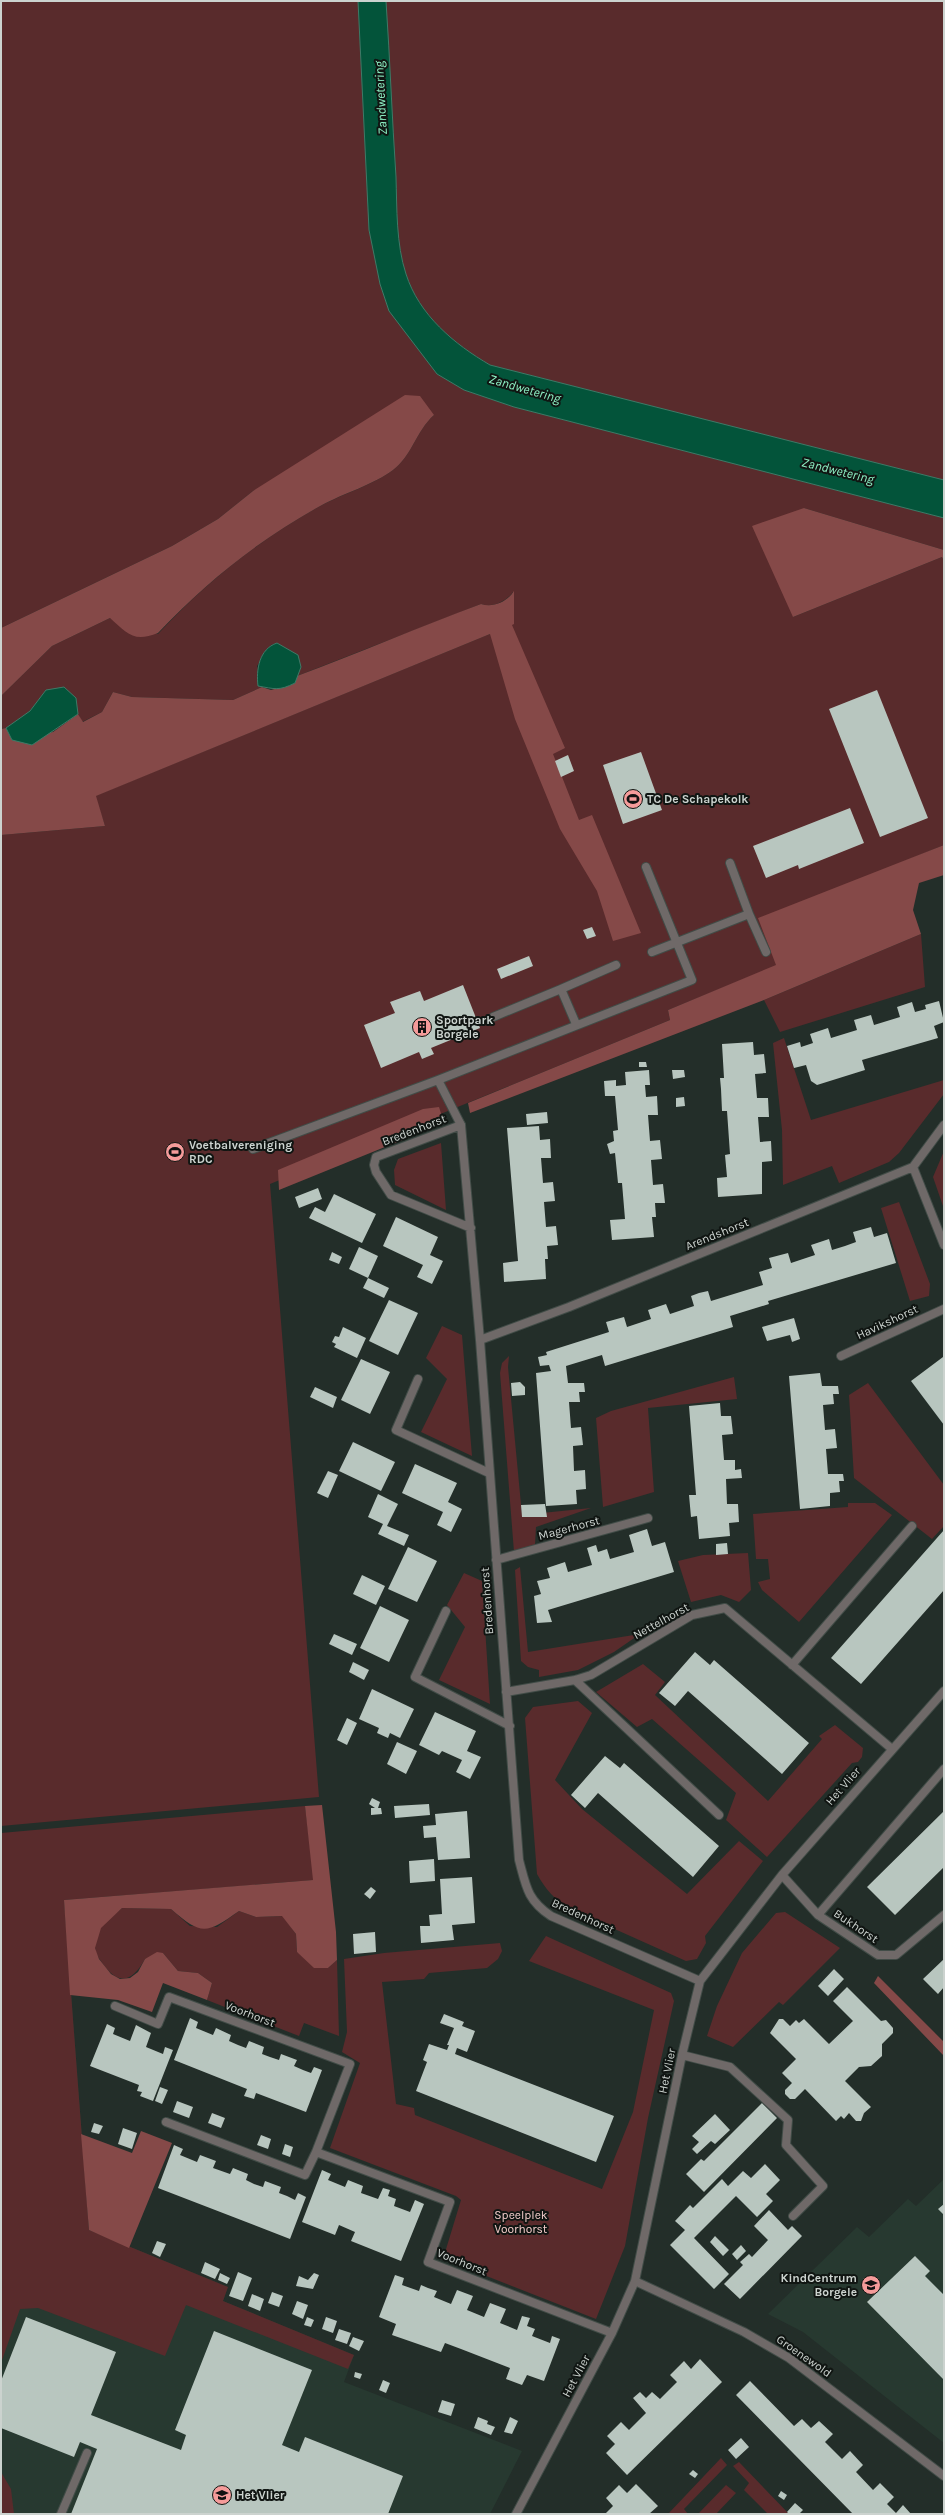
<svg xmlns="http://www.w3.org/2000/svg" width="945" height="2515" viewBox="0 0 945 2515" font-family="Karla,sans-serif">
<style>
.built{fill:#273930}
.green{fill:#592b2c}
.forest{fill:#854948}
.water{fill:#03543a;stroke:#3f7a67}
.building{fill:#b8c6bf}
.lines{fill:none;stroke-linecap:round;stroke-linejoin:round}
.service-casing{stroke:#414c47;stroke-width:10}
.pedestrian-casing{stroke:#414c47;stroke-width:10}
.minor-casing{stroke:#414c47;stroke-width:10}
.service{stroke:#6f6968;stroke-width:8}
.pedestrian{stroke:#6f6968;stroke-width:8}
.minor{stroke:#6f6968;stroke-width:8}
.labels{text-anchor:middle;stroke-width:4;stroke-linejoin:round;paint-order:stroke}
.poi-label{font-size:12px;font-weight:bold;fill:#ccd3cf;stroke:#101512;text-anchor:start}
.street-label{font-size:12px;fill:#ccd3cf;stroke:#101512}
.park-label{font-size:12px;fill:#f3ccca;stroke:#101512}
.water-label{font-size:13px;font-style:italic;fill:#8ff2c6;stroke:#101512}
</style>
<rect width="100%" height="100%" fill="#232e29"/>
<path class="built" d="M1,1854L64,1900L89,2230L228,2287L223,2301L354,2355L344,2382L522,2451L490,2514H1Z
M944,2179V2443L803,2332L768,2314L857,2227L869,2237L908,2199L916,2206Z"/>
<path class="green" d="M1,1H358L369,230L419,349L437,374L464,390L514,407L944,518V550L804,508L793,617L942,557L944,561V845L900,863L913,910L668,1010L670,1020L270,1184L319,1797L1,1826V835L105,826L95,796L512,625L513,592C506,602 492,608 481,604L297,676L301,667L277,643L271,645L257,666L262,687L233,700L132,697L113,692L102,712L82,722L78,714L76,698L46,690C35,705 20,726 1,729V696L52,646L110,618L158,634C206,582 260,539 322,505C343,494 375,484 393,470C412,456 416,431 434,415L253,491L218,519L172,546L1,628Z
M386,1H944V480L490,365C454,344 419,315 406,274C396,244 397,205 396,174C392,116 389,59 386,1Z
M921,934L925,987L780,1032L764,1000Z
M784,1038L811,1120L944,1080V1094L899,1153L889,1162L839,1183L832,1166L783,1185L782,1130L773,1043Z
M441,1143L446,1210L395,1185L394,1170L398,1159Z
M944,1151V1209L933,1177Z
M899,1202L930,1284L929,1296L910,1301L881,1208Z
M442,1326L462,1335L472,1456L421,1432L447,1379L426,1358Z
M509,1356L508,1367L522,1515L591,1508L536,1527L535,1545L514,1552L500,1373L502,1363Z
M734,1377L737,1399L648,1408L654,1492L603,1507L596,1418L611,1411Z
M868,1383L944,1485V1526L932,1539L854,1478L849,1395Z
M848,1503H875L892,1515L799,1622L762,1590L758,1582L770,1579L768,1559H756L753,1514L848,1507Z
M748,1553L751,1590L739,1602L721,1595L691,1602L678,1561L703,1555Z
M520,1567L528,1652L640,1634L614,1652L578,1670L539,1677V1670L528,1667L521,1661L515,1570Z
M464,1573L482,1581L490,1704L439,1680L465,1627L447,1605Z
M643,1664L665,1682L655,1695L768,1801L822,1739L819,1736L835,1725L863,1748L862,1757L858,1762L852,1763L767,1857L726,1820L736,1793L652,1719L637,1727L596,1692Z
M578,1701L592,1713L555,1780L582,1809L687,1894L739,1841L763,1861L705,1936L706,1943L697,1959L686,1961L570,1909C554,1899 546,1890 537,1874L525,1718L533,1707Z
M305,1806L314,1880L64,1900L89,2230L228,2287L223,2301L354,2355L348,2369L186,2305L165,2356L38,2308L20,2309L1,2363V1833Z
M122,1908L171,1909L190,1926L217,1927L239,1911L256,1917L283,1916L296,1934L297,1952L328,1968L337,1960L339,2036L304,2023L299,2036L207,2000L212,1983L198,1973L178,1971L163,1953L145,1959C132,1982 119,1986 103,1964C100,1960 95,1953 95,1947C95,1942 98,1934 100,1929C103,1922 116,1914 122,1908Z
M785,1912L840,1948L783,2005L779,2002L733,2047L707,2036L717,2006L742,1953L776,1913Z
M546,1936L671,1993L674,2001L648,2118L625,2246L596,2319L443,2259L461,2200L456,2196L330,2148L360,2063L342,2052L347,2032L344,1959L384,1953L500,1943L502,1951L498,1959L487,1968L429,1973L424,1979L382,1982L396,2104L414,2108L415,2115L602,2189L633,2112L654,2010L529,1961Z
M721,2458L727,2465L684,2509L688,2514H668Z
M739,2462L789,2514H768L744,2490L749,2483L733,2466Z
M1,2472L11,2489L14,2514H1Z
M726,2485L736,2493L716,2514H698Z"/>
<path class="forest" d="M405,395L420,396L434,415C416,431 412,456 393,470C375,484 342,494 322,505C260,539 206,582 158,633C133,643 127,633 110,618L52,646L1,696V628L172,546L218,519L253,491Z
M804,508L944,550V561L942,557L793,617L752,526Z
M514,591V624L512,625L565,748L553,754L579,820L592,815L641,933L613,941L597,891L560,829L515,719L490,634L96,796L105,826L1,835V729L6,728L12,740L53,732L78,714L83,722L102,712L113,692L132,697L233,700L262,687L271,690L295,683L297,676C359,653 419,627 481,604C493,608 507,602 514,591Z
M944,845V875L919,883L913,910L921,934L764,1000L470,1113L468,1103L670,1020L668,1010L776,965L758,918Z
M439,1107L444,1123L279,1190L278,1170L423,1109Z
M322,1805L336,1932L337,1960L328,1968H314L297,1952L296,1934L282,1916L256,1917L239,1911C206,1934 202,1936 171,1909L122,1908L101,1928L95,1948L99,1959L111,1974L120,1979L130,1978L138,1972L145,1959L157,1952L163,1953L178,1971L198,1973L212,1983L207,2000L163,1983L152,2012L118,2000L70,1995L64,1900L313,1880L305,1806Z
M878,1976L944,2042V2056L874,1983Z
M141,2131L172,2143L129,2248L89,2230L81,2134L132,2153Z"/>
<path class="water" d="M358,1H386C390,60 392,118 396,177C397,208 396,244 406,274C419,315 454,344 490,365L944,480V518L514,407L464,390L437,374L389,311L380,284L369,230Z
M277,643L298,655L301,667L295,683C279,691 275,689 258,686C256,670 259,649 277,643Z
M64,687L76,698L78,714L32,745L12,740L6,728L30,711L46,690Z"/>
<path class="building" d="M877,690L928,818L880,837L829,709Z
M641,752L662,810L623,824L603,765Z
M568,755L574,771L561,777L555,761Z
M850,808L864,843L799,869L798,865L766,878L753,846Z
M592,927L596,936L587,939L583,930Z
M529,956L533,966L501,979L497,969Z
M463,985L480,1028L431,1048L434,1054L422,1059L419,1052L381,1068L364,1025L395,1013L390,1002L420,991L424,1001Z
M939,1001L944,1022L934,1026L938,1038L862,1060L865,1070L817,1085L811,1081L806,1065L794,1068L787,1046L800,1042L801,1047L813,1043L810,1034L828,1028L831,1038L857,1030L854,1020L871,1015L874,1025L900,1017L897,1007L912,1002L915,1012L926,1009L925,1005Z
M753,1042L754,1055L764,1054L766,1073L755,1074L757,1098H768L769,1117H758L760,1142L771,1141L772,1161L762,1162V1194L718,1197L717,1178L727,1177L725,1155L730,1154L727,1111H722L721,1089L720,1078H724L722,1044Z
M639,1062H646L647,1067H639Z
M649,1070L650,1085H645L646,1097L657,1096L658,1115H648L650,1141L660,1140L662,1159L651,1160L653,1185L663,1184L665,1203H655L656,1217H652L654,1237L612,1240L610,1220L625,1219L622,1183H618L615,1153L610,1154L607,1144L614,1141L613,1131L618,1130L615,1096H605L604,1081L616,1080V1086L626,1085L625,1072Z
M672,1070H684L685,1077L673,1079Z
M684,1097L685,1106L676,1107V1098Z
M547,1112L548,1123L527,1125L526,1114Z
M539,1126L540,1140L550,1139L551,1158H541L543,1183L553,1182L555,1201L544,1202L546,1227L556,1226L558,1245L547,1246L548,1259H545L546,1279L504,1282L503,1263L518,1261L507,1128Z
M318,1188L322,1199L299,1208L295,1197Z
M334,1194L376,1214L362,1243L309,1218L315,1207L325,1212Z
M396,1217L438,1237L430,1255L443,1261L432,1284L417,1277L423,1265L383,1246Z
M871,1227L874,1237L887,1233L896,1263L768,1301L769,1304L730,1316L733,1327L605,1366L602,1355L566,1366L568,1383H584L585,1392H579L580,1402H569L571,1428L581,1427L583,1445L573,1446L574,1471L585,1470L586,1489L576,1490L577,1504L546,1506L536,1373L551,1371L549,1365L540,1366L538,1357L547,1355L546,1352L609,1332L606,1322L624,1317L627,1327L651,1319L648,1310L666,1304L670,1314L694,1306L691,1296L699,1293L708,1291L711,1301L763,1285L759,1272L772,1268L769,1258L788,1253L791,1263L815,1255L811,1245L829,1239L832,1250L845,1246L856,1242L853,1232Z
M359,1247L378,1256L368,1278L389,1288L384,1298L363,1288L368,1278L349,1269Z
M332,1252L342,1257L339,1264L329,1260Z
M389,1300L418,1313L398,1355L369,1341Z
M794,1318L800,1339L792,1342L790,1335L767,1341L762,1327Z
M343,1327L366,1338L357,1358L334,1347L336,1344L332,1342L335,1336L339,1337Z
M943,1357L944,1358V1425L911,1381Z
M361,1359L390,1372L370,1414L341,1400Z
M820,1373L822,1386H838L839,1394H833L834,1404L823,1405L825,1430L835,1429L836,1439L837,1448L826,1449L828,1474H843L844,1481H839L840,1492L830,1493V1506L800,1509L789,1376Z
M520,1382L525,1387V1395L512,1396L511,1383Z
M315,1387L337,1397L333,1408L310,1397Z
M720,1403L721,1416H731L733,1434L722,1435L724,1460H735V1470L741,1469L742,1478L726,1479L727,1504H738L739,1522L729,1523L730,1536L699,1539L697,1516L691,1517L689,1495H696L689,1406Z
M353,1442L395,1462L381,1491L339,1471Z
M415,1464L457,1483L448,1502L462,1509L451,1532L437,1525L443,1512L402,1493Z
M328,1471L338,1475L328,1498L317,1493Z
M378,1494L398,1504L387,1526L409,1535L404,1546L378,1534L383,1524L368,1517Z
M545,1504L547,1517H522L521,1505Z
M647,1529L652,1546L665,1542L674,1572L548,1610L552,1622L537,1623L534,1596L541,1594L537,1581L550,1578L547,1568L565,1562L568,1572L592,1565L587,1548L596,1545L598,1552L607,1549L610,1559L634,1552L629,1535Z
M944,1530V1590L861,1684L831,1658Z
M727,1543L728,1554L716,1555V1544Z
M408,1547L437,1561L417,1602L388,1589Z
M362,1575L385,1586L376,1605L353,1594Z
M380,1606L409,1620L389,1662L360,1648Z
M334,1634L357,1644L352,1655L329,1644Z
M695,1652L710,1665L714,1660L809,1743L782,1774L688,1691L675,1706L659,1693Z
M353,1662L369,1670L364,1680L349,1672Z
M372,1689L414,1709L400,1738L390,1733L388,1738L377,1733L379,1728L359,1719Z
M435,1712L476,1731L467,1751L481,1757L470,1779L456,1772L462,1760L442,1751L439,1755L419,1745Z
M347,1718L357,1723L347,1745L337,1740Z
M397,1742L417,1751L406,1774L387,1764Z
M605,1756L620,1768L624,1763L719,1846L693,1877L598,1793L585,1808L571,1795Z
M372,1798L380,1802L378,1808H381L382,1814L371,1815V1808H375L369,1804Z
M429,1804L430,1815L395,1818L394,1806Z
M467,1811L470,1858L438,1860L436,1837L424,1838L423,1826L436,1825L435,1814Z
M944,1811V1867L895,1915L867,1887Z
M434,1859L435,1881L410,1883L409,1861Z
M472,1877L475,1923L452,1925L454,1940L421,1943L420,1926H430L429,1915L442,1914L440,1879Z
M371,1887L376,1891L370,1899L364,1894Z
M375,1932L376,1952L354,1954L353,1934Z
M944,1959V1987L938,1994L923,1979Z
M834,1969L844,1979L828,1996L818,1986Z
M847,1987L881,2021L886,2020L893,2028V2033L882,2044V2056L871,2066L859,2067L845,2081L871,2107L864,2113L861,2121H856L849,2113L844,2119L841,2116L836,2121L805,2089L795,2099H790L785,2094V2090L792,2083L782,2073L796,2059L770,2033L779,2019H783L790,2026L796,2020L799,2023L804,2019L829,2044L853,2021L833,2001Z
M444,2014L464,2022L462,2026L475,2031L467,2052L457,2048L455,2054L614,2116L596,2162L416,2091L427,2062L423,2060L429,2044L447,2050L449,2045H447L454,2028L440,2023Z
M190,2018L198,2022L196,2028L213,2035L216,2028L231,2035L229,2041L238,2045L246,2048L249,2041L264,2047L262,2054L270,2057L279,2060L281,2054L297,2060L294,2066L303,2070L311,2073L314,2067L322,2070L306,2112L256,2093L254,2099L244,2096L247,2089L174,2060Z
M107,2024L115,2028L113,2034L130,2041L136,2025L151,2033L146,2047L163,2054L165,2047L173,2050L153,2101L140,2096L142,2092L137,2091L139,2085L90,2066Z
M160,2087L168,2090L162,2104L155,2101Z
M177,2101L193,2107L189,2118L173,2112Z
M762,2103L777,2118L704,2192L686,2174L701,2159L704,2161Z
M212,2113L225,2118L221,2128L208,2123Z
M715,2114L730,2130L715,2144L711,2141L697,2154L692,2149L699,2142L692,2136Z
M94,2123L103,2126L99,2134L91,2132Z
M123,2128L137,2133L132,2149L118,2144Z
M261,2135L271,2139L268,2149L257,2145Z
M285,2144L293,2147L290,2157L282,2154Z
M174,2145L183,2149L180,2155L197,2162L200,2155L216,2161L213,2168L230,2174L233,2168L248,2174L246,2180L254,2184L263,2187L265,2181L281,2187L279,2193L287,2196L295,2200L298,2193L306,2197L290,2239L158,2188Z
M765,2164L780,2180L766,2194L773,2201L757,2217L736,2196L694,2238L729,2274L714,2289L670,2245L685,2230L675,2221L690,2205L693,2208L722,2179L728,2186L743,2171L751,2178Z
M322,2170L331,2174L328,2180L345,2187L348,2180L363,2186L361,2193L378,2199L383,2188L390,2190L388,2196L396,2199L394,2206L410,2212L415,2200L424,2204L401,2261L351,2241L355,2232L339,2225L335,2235L302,2222Z
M944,2204V2215L938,2209Z
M769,2210L788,2230L792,2226L802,2236L740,2299L724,2284L743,2265L740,2262L749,2254L752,2257L768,2240L754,2226Z
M715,2236L729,2250L723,2256L710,2242Z
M157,2241L166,2244L160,2257L152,2253Z
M741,2245L746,2251L737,2260L732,2254Z
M915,2256L930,2271L925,2276L944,2295V2380L867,2302Z
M205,2262L220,2269L215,2279L201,2273Z
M238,2272L252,2278L243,2301L229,2296Z
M220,2273L230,2278L227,2284L218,2280Z
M314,2273L319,2275L313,2289L296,2286L299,2276L308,2280Z
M395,2275L404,2278L402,2285L419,2291L421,2285L428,2288L437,2291L434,2297L451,2304L457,2290L473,2296L467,2310L484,2317L490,2303L506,2309L500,2323L517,2330L522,2316L530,2318L527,2326L535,2329L532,2336L550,2343L552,2336L560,2339L544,2381L527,2375L522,2385L506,2379L510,2368L461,2349L445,2343L441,2352L392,2335L396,2324L379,2317Z
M272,2292L283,2296L279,2307L268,2303Z
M252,2294L264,2299L260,2311L248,2306Z
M297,2301L308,2305L303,2319L292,2314Z
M26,2317L116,2352L91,2415L181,2450L186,2435L175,2430L214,2331L312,2370L282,2445L299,2452L305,2437L403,2476L388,2514H71L97,2449L80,2442L74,2457L1,2428V2381Z
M307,2317L314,2320L311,2327L304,2325Z
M326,2317L337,2321L333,2333L322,2329Z
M339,2329L351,2333L347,2344L335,2340Z
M353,2337L364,2341L359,2351L349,2346Z
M700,2359L722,2382L627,2475L606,2453L615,2444L607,2436L621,2422L629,2430L646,2413L633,2398L640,2392L646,2398L652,2392L660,2399L677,2382L670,2375L684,2361L691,2369Z
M355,2372L362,2374L360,2379L354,2377Z
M383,2380L390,2383L386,2393L379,2390Z
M750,2381L794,2426L802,2419L811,2428L819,2421L833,2434L825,2442L842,2459L850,2451L863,2465L856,2472L873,2490L880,2483L894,2497L887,2504L896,2513L903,2505L911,2514H853L736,2395Z
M442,2400L455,2404L451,2416L438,2412Z
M478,2417L488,2421L487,2424L495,2427L491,2435L474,2428Z
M510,2417L518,2421L512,2434L504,2432Z
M741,2438L749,2447L736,2459L728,2450Z
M693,2470L698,2474L695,2478L689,2474Z
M636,2484L658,2506L649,2514H605L613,2506L606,2498L619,2485L627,2493Z
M781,2491L787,2495L784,2500L778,2496Z
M795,2503L803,2510L799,2514H789L787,2512Z"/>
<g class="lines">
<defs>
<path id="service" d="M749,914L766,952
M652,952L749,914L730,863
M561,989L616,965
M493,1017L561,989L576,1024
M438,1080L461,1125
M253,1149L438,1080L692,980L646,867"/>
<path id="pedestrian" d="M61,2514L87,2453"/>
<path id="minor" d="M913,1167L944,1245
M471,1228L391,1195L376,1172L374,1165L376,1157L461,1125L480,1340L519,1860C526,1886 527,1900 551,1916L700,1981
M480,1340L569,1307L913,1167L944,1125
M841,1356L944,1309
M418,1379L396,1430L489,1473
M496,1560L648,1518
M446,1611L415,1677L510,1726
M792,1665L912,1526
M575,1680L719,1815
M506,1692L575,1680L591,1675L692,1615L725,1608L892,1749
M782,1875L818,1915L878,1955H896L944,1915
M818,1915L944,1769
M115,2006L158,2024L169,1997L350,2064L316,2152L305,2175L166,2122
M682,2055L730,2067L788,2120L786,2145L823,2186L793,2216
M316,2152L450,2202L428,2262L612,2333
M635,2281L744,2332L789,2358L944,2476
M516,2514L612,2333L635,2281L682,2055L700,1981L782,1875L944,1691"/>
</defs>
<use href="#service" class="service-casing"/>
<use href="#pedestrian" class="pedestrian-casing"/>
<use href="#minor" class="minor-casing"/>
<use href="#service" class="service"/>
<use href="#pedestrian" class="pedestrian"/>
<use href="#minor" class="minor"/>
</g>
<defs>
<symbol id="stadium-disc" viewBox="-11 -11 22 22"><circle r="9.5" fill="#f59b9a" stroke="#101512"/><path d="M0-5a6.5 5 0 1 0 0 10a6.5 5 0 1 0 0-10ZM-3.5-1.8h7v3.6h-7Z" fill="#111"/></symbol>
<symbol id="building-disc" viewBox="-11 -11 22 22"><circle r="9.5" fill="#f59b9a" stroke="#101512"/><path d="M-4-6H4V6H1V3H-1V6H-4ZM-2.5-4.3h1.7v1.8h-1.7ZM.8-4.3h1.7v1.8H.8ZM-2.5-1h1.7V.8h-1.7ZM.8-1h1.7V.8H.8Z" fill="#111"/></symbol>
<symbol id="school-disc" viewBox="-11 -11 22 22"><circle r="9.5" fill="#f59b9a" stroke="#101512"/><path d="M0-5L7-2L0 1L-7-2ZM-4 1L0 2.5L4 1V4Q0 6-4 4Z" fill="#111"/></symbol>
</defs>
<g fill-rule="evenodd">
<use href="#stadium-disc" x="622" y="788" width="22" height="22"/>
<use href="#building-disc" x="411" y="1016" width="22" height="22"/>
<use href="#stadium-disc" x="164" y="1141" width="22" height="22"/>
<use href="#school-disc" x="860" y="2274" width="22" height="22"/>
<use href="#school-disc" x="211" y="2484" width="22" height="22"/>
</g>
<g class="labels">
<g class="poi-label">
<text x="647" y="803">TC De Schapekolk</text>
<text x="436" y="1024">Sportpark<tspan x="436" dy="14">Borgele</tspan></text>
<text x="189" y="1149">Voetbalvereniging<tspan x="189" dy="14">RDC</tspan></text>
<text x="857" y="2282" text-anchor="end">KindCentrum<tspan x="857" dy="14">Borgele</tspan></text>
<text x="236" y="2499">Het Vlier</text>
</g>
<g class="street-label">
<text transform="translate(414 1130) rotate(-21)" y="4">Bredenhorst</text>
<text transform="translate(717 1234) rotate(-22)" y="4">Arendshorst</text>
<text transform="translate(887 1322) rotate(-25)" y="4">Havikshorst</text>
<text transform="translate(569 1528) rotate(-15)" y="4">Magerhorst</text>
<text transform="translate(487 1601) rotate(-94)" y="4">Bredenhorst</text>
<text transform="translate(661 1621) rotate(-29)" y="4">Nettelhorst</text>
<text transform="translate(843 1786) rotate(-49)" y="4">Het Vlier</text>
<text transform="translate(583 1916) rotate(25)" y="4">Bredenhorst</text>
<text transform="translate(856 1926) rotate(34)" y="4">Bukhorst</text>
<text transform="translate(250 2014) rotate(21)" y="4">Voorhorst</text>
<text transform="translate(667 2071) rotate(-78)" y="4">Het Vlier</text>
<text transform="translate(462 2262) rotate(22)" y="4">Voorhorst</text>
<text transform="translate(804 2356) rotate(35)" y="4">Groenewold</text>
<text transform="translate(576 2376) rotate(-62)" y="4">Het Vlier</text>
</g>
<g class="park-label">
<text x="521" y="2219">Speelplek<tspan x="521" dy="14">Voorhorst</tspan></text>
</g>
<g class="water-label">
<text transform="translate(380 98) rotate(-93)" y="5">Zandwetering</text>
<text transform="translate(525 388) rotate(16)" y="5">Zandwetering</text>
<text transform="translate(838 470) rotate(14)" y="5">Zandwetering</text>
</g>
</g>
<rect width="945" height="2515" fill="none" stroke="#ccd3cf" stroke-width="4"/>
</svg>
